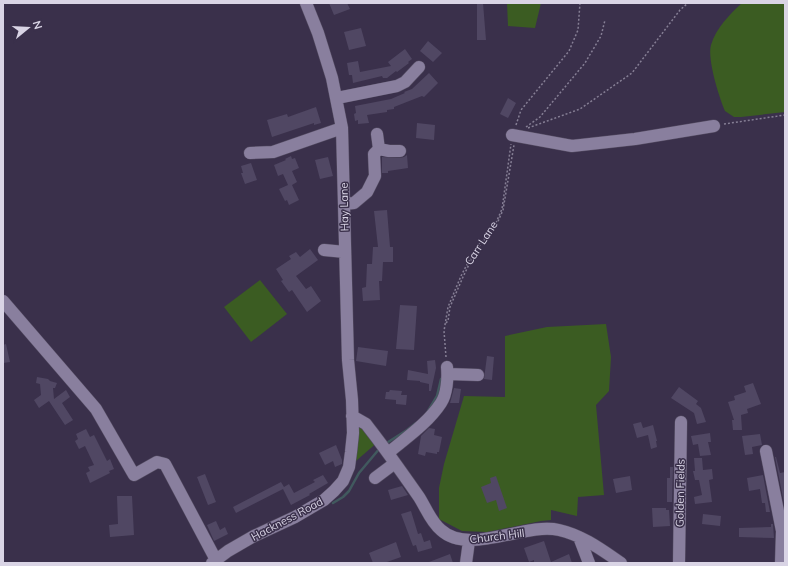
<svg xmlns="http://www.w3.org/2000/svg" width="788" height="566" viewBox="0 0 788 566" font-family="Mulish,sans-serif">
<style>
.green{fill:#3b5c22}
.lines{fill:none;stroke-linecap:round;stroke-linejoin:round}
.stream{stroke:#41595e;stroke-width:2.5}
.building{fill:#504763}
.minor-casing{stroke:#554d63;stroke-width:13}
.path{stroke:#867f95;stroke-width:1.5;stroke-dasharray:2 2;stroke-linecap:butt}
.minor{stroke:#897f9e;stroke-width:12}
.labels{text-anchor:middle;stroke-width:3;stroke-linejoin:round;paint-order:stroke}
.street-label{font-size:11px;fill:#d9d4e5;stroke:#3a304b}
</style>
<rect width="100%" height="100%" fill="#3a304b"/>
<path class="green" d="M507,3H541L535,28L508,26Z
M742,3H785V112L741,117H734L725,111C719,97 707,59 711,45C716,28 730,14 742,3Z
M260,280L287,314L251,342L224,307Z
M606,324L611,357L609,391L596,405L604,495L578,497L577,516L551,510V520L541,521L487,532L462,531L439,519V488L444,464L464,396L505,397V336L547,327Z
M352,416L379,441L349,467Z"/>
<g class="lines">
<path class="stream" d="M428,411L437,396L441,379
M385,444L407,430L416,423
M333,503L343,497L349,491L359,473L380,448"/>
</g>
<path class="building" d="M329,3H347L350,9L334,15Z
M477,3H483L486,40H477Z
M361,28L366,46L349,50L344,32Z
M428,41L442,53L433,62L420,51Z
M405,49L412,59L408,62L409,63L397,72L396,71L387,78H383L382,76L353,83L352,75H349L347,63L358,61L360,72L391,66L388,62Z
M429,73L438,83L424,97L422,96L394,107V109L387,110V112L367,115L369,123L358,124V120L355,121L354,114L356,113L355,106L391,99L405,93L404,92L412,89Z
M508,98L516,103L508,118L500,114Z
M316,107L321,123L314,125V123L272,137L267,120L287,114L288,117Z
M417,123L435,125L434,140L416,138Z
M407,155L408,168L388,171V173H382V157L400,158L404,157Z
M291,156L292,159L295,158L299,168L292,171L297,182L292,185L299,200L289,205L287,200L285,201L279,189L288,185L283,174L278,176L274,165L286,160L285,159Z
M328,157L333,176L320,179L315,160Z
M251,163L257,180L245,184L241,173H243L241,166Z
M387,210L390,247H393V262H383L382,281H379L380,300L363,301L362,288L366,287L367,264H372L373,247H378L374,211Z
M310,249L318,260L296,276L306,289L311,286L321,301L307,312L292,290L289,292L281,281L283,280L276,269L291,259L289,256L296,252L300,257Z
M400,305L417,306L414,350L396,349Z
M6,344L10,362L3,363V345Z
M358,347L388,351L386,366L356,361Z
M487,356L494,357L492,380L484,379Z
M435,360L436,368L431,391H429V384L420,382V381L407,380L408,370L428,374L427,361Z
M37,377L48,379L50,381L57,383L55,388H53L54,399L66,390L70,397L62,403L73,420L65,425L49,401L39,408L34,400L41,395L40,384L36,383Z
M753,383L761,404L747,409L748,413L741,415L742,430H733L732,420H734L728,402L735,400L734,396L746,392L744,386Z
M679,387L698,401L696,404L701,408L706,422L697,424L694,413L671,398Z
M454,388L461,389L459,403H450Z
M390,390L402,391L401,395H407L406,405L396,404V400L385,399L386,392H389Z
M641,422L643,428L653,425L657,441H656L657,447L651,449L648,435L637,438L633,424Z
M429,428L435,429L434,435L442,437L439,452H437V454L426,452L425,456L418,454L421,436Z
M86,429L90,437L94,435L107,461L110,459L114,469L109,471L110,473L90,483L86,473L90,471L88,467L94,465L85,446L79,449L75,441L78,439L76,434Z
M710,433L711,442H708L711,455L700,456L698,444L693,445L691,436Z
M760,434L762,445L752,447L753,454L745,455L742,436Z
M336,445L342,460V464L335,467L333,461L325,465L319,453Z
M775,457H776L780,473L785,472V508Z
M694,458H702L703,470L712,469L713,479L709,480L712,502L695,504L694,497L702,495L699,480H695L693,471H695Z
M670,467H673L672,502H667V478H670Z
M205,474L216,502L208,505L197,477Z
M323,475L328,483L309,494L310,495L291,505L283,489L236,513L233,507L281,482L284,487L289,484L294,493L315,482L313,480Z
M763,475L770,512H766L765,503H762L760,489L749,491L747,478Z
M496,476L507,508L499,511L496,500L487,503L481,487L491,483L490,478Z
M630,476L632,490L616,493L613,479Z
M402,486L408,495L391,500L388,490Z
M117,496H132L134,535L110,537L109,525L118,524Z
M652,508H666V510H669L670,526L653,527Z
M411,511L418,534L421,533L424,542L430,540L432,548L418,552L416,545L413,546L401,514Z
M703,514L721,516L720,526L702,524Z
M216,521L220,530L225,527L228,534L214,541L207,525Z
M771,524H773L774,538L739,537V528L771,527Z
M544,541L551,562L569,554L572,563H534V560L529,562L524,548Z
M396,542L401,557L384,563H373L369,553Z
M450,554L453,563H429V562Z"/>
<g class="lines">
<defs>
<path id="minor" d="M337,98L397,86L405,82L419,67
M377,134L379,149
M512,135L572,146L635,139L714,126
M250,153L273,152L342,128
M344,204L354,203L367,192L375,176L374,154L379,149L389,151H400
M324,250L345,252
M3,301L96,409L134,475L157,462L165,464L216,560
M448,374L478,375
M352,416L366,424L369,428C387,451 403,474 419,497C426,508 431,522 441,530C469,556 525,522 559,530C582,535 602,550 621,563
M766,451L782,531L781,563
M388,453C406,438 428,423 441,403C447,394 448,378 447,367
M375,478L395,463
M579,537L589,563
M212,563L228,551L254,536L295,517L324,500L334,491L343,481L349,467L351,452L353,433L352,400L348,360L342,128L332,78L318,33L306,3
M466,563L469,541
M679,563L681,422"/>
</defs>
<use href="#minor" class="minor-casing"/>
<path class="path" d="M724,124L785,115
M516,125L521,110L569,51L578,30L580,3
M526,127L540,117L585,63L601,36L605,20
M528,128L580,109L632,73L680,10L688,3
M446,323L448,321L450,307L463,277L476,250L496,226L503,210L514,145
M446,357L444,331L448,307L461,276L475,249L495,225L502,209L511,144"/>
<use href="#minor" class="minor"/>
</g>
<g class="labels">
<g class="street-label">
<text transform="translate(344 207) rotate(-91)" y="4">Hay Lane</text>
<text transform="translate(481 243) rotate(-57)" y="4">Carr Lane</text>
<text transform="translate(680 493) rotate(-89)" y="4">Golden Fields</text>
<text transform="translate(287 519) rotate(-28)" y="4">Hackness Road</text>
<text transform="translate(497 536) rotate(-7)" y="4">Church Hill</text>
</g>
</g>
<rect width="788" height="566" fill="none" stroke="#d9d4e5" stroke-width="8"/>
<g transform="translate(28 28) rotate(72)" stroke="#3a304b" stroke-width="3" paint-order="stroke">
<path d="M0-3L7 15L0 10L-7 15Z" fill="#d9d4e5"/>
<text y="-6" font-size="11" font-weight="bold" text-anchor="middle" fill="#d9d4e5">N</text>
</g>
</svg>
